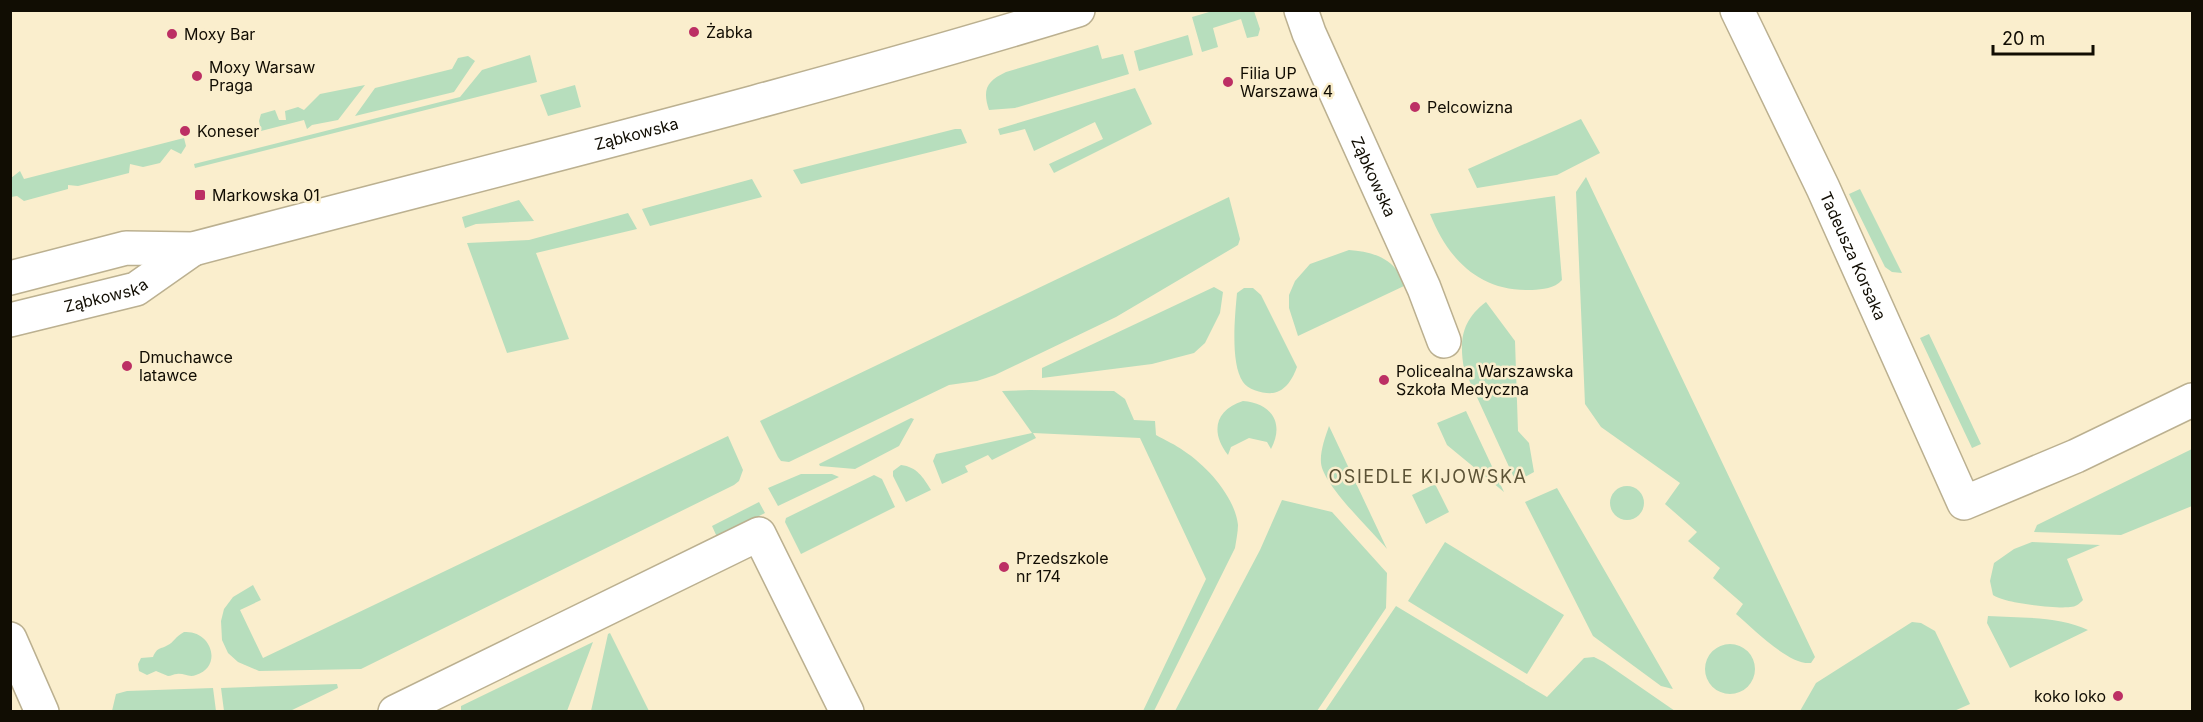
<svg xmlns="http://www.w3.org/2000/svg" width="2203" height="722" viewBox="0 0 2203 722" font-family="Inter,sans-serif">
<style>
.green{fill:#b7debd}
.lines{fill:none;stroke-linecap:round;stroke-linejoin:round}
.street-casing{stroke:#bbb090;stroke-width:36}
.secondary-casing{stroke:#bbb090;stroke-width:36}
.street{stroke:#fff;stroke-width:33}
.secondary{stroke:#fff;stroke-width:33}
.poi-dot{fill:#bc2f64;stroke:#faeecd;stroke-width:2}
.labels{text-anchor:middle;stroke-width:5;stroke-linejoin:round;paint-order:stroke}
.poi-label{font-size:16px;fill:#110d03;stroke:#faeecd;text-anchor:start}
.street-label{font-size:16px;fill:#110d03;stroke:#faeecd}
.neighbourhood-label{font-size:18px;letter-spacing:1.5px;fill:#5c5336;stroke:#faeecd}
</style>
<rect width="100%" height="100%" fill="#faeecd"/>
<path class="green" d="M1216,10L1254,11L1260,29L1258,36L1247,38L1241,19L1213,28L1218,47L1202,52L1192,17Z
M1188,35L1193,55L1139,71L1134,51Z
M1098,45L1102,59L1123,54L1129,74L1015,108L989,110C982,89 987,81 1006,72Z
M530,55L537,82L195,168L194,164L460,97L482,70Z
M468,56L475,61L454,92L355,116L375,88L452,69L458,58Z
M365,85L338,120L312,125L307,129L304,120L261,131L259,121L261,114L275,110L279,120H286L285,111L298,107L304,110L320,94Z
M575,85L581,107L548,116L540,95Z
M1135,88L1152,124L1054,173L1049,164L1103,139L1095,122L1034,151L1025,129L1000,135L998,129Z
M1581,119L1600,153L1557,175L1477,188L1468,169Z
M955,129H961L967,143L801,184L793,170Z
M184,138L186,146L181,154L171,149L160,163L143,167L130,164L129,173L78,186L68,185V189L24,201L17,196L11,197V178L20,171L24,179Z
M1586,177L1815,657L1811,663C1788,665 1754,629 1736,614L1743,604L1713,578L1720,568L1688,541L1697,532L1665,504L1680,483L1601,427L1585,404L1576,192Z
M752,179L762,197L650,226L642,209Z
M1860,189L1902,273L1892,272L1885,267L1849,194Z
M1555,196L1562,280C1554,289 1543,289 1532,290C1479,292 1448,259 1430,214Z
M1229,197L1240,239L1238,245L1116,317L995,375L977,381L949,385L789,462L781,461L778,457L760,421Z
M519,200L534,221L476,224L465,228L462,217Z
M628,213L637,229L536,253L569,339L507,353L467,243L529,240Z
M1349,250C1365,251 1384,255 1395,268C1399,272 1402,281 1404,286L1298,336L1289,308V295L1295,281L1310,264Z
M1214,287L1223,292L1220,313L1205,343L1194,353L1152,364L1042,378V368Z
M1244,288H1253L1261,295L1297,367C1293,378 1286,391 1273,393C1264,394 1248,390 1243,382C1230,363 1235,316 1237,293Z
M1486,302L1515,341L1518,431L1529,443L1534,472L1516,482L1464,369C1459,340 1462,320 1486,302Z
M1929,334L1981,444L1972,448L1920,338Z
M1030,390L1114,391L1125,399L1134,420L1155,421L1156,435C1165,440 1176,445 1184,451C1207,466 1235,497 1238,525C1238,532 1236,541 1235,548L1154,711H1143L1206,579L1140,438L1033,433L1036,438L992,460L988,455L965,466L968,472L942,484L933,461L936,454L1032,433L1002,391Z
M1243,401C1271,403 1285,423 1271,449L1267,442L1249,438L1231,447L1228,455C1210,432 1215,410 1243,401Z
M1466,411L1504,492L1447,445L1437,423Z
M911,418L914,419L899,446L855,469L820,466L819,464Z
M1329,426L1387,549C1372,531 1323,485 1321,463C1320,451 1325,438 1329,426Z
M728,436L743,470L739,481L734,485L361,669L259,671L238,662L228,653L222,640L221,621L224,609L233,597L253,585L261,600L240,610L263,658Z
M2192,449V506L2121,535L2034,532L2037,525Z
M901,465C917,467 923,477 931,490L906,502L893,476V471Z
M801,474H832L839,477L778,506L768,488Z
M874,475L882,479L895,507L801,554L785,522L786,518Z
M1435,484L1449,512L1426,524L1412,495Z
M1610 503a17 17 0 1 1 34 0a17 17 0 1 1-34 0Z
M1557,488L1673,689L1661,686L1593,636L1525,502Z
M1282,500L1332,512L1387,573L1386,608L1317,711H1175L1260,550Z
M759,502L765,513L717,537L712,526Z
M1445,542L1564,615L1527,674L1408,601Z
M2032,542L2100,545L2067,559L2083,600C2079,604 2076,607 2070,607C2057,609 2003,603 1993,595L1990,581L1994,563L2014,549Z
M1396,606L1547,697L1584,658L1594,657L1604,662L1675,711H1325Z
M1988,616C2020,618 2058,616 2088,630L2010,668L1987,623Z
M1912,622L1921,623L1935,631L1970,704L1954,711H1800L1816,683Z
M184,632C212,630 223,667 196,675C189,678 184,673 177,674C174,674 171,676 168,676L156,671L147,675L139,671L138,664L141,658L153,657C158,646 160,650 168,645C173,643 176,636 184,632Z
M610,633L649,711H591L608,634Z
M593,642L567,711H461V706Z
M1705 669a25 25 0 1 1 50 0a25 25 0 1 1-50 0Z
M337,684L338,688L290,711H224L221,688Z
M213,688L216,711H112L116,694L127,691Z"/>
<g class="lines">
<defs>
<g id="street">
<path id="s1" d="M1301,10L1309,33L1424,288L1444,341"/>
<path id="s2" d="M1737,10L1823,188L1964,503L2076,456L2192,400"/>
<path d="M10,639L42,712"/>
<path d="M395,712L759,534L847,712"/>
</g>
<g id="secondary">
<path id="s3" d="M10,278L126,248L193,249C488,171 786,99 1078,10"/>
<path id="s4" d="M10,320L136,289L193,249"/>
</g>
</defs>
<use href="#street" class="street-casing"/>
<use href="#secondary" class="secondary-casing"/>
<use href="#street" class="street"/>
<use href="#secondary" class="secondary"/>
</g>
<g class="poi-dot">
<circle cx="694" cy="32" r="6"/>
<circle cx="172" cy="34" r="6"/>
<circle cx="197" cy="76" r="6"/>
<circle cx="1228" cy="82" r="6"/>
<circle cx="1415" cy="107" r="6"/>
<circle cx="185" cy="131" r="6"/>
<rect x="194" y="189" width="12" height="12" rx="3"/>
<circle cx="127" cy="366" r="6"/>
<circle cx="1384" cy="380" r="6"/>
<circle cx="1004" cy="567" r="6"/>
<circle cx="2118" cy="696" r="6"/>
</g>
<g class="labels">
<g class="poi-label">
<text x="706" y="38">Żabka</text>
<text x="184" y="40">Moxy Bar</text>
<text x="209" y="73">Moxy Warsaw<tspan x="209" dy="18">Praga</tspan></text>
<text x="1240" y="79">Filia UP<tspan x="1240" dy="18">Warszawa 4</tspan></text>
<text x="1427" y="113">Pelcowizna</text>
<text x="197" y="137">Koneser</text>
<text x="212" y="201">Markowska 01</text>
<text x="139" y="363">Dmuchawce<tspan x="139" dy="18">latawce</tspan></text>
<text x="1396" y="377">Policealna Warszawska<tspan x="1396" dy="18">Szkoła Medyczna</tspan></text>
<text x="1016" y="564">Przedszkole<tspan x="1016" dy="18">nr 174</tspan></text>
<text x="2106" y="702" text-anchor="end">koko loko</text>
</g>
<g class="street-label">
<text dy="6" stroke="none"><textPath href="#s3" startOffset="645">Ząbkowska</textPath></text>
<text dy="6" stroke="none"><textPath href="#s1" startOffset="182">Ząbkowska</textPath></text>
<text dy="6" stroke="none"><textPath href="#s2" startOffset="272">Tadeusza Korsaka</textPath></text>
<text dy="6" stroke="none"><textPath href="#s4" startOffset="99">Ząbkowska</textPath></text>
</g>
<g class="neighbourhood-label">
<text x="1428" y="483">OSIEDLE KIJOWSKA</text>
</g>
</g>
<rect width="2203" height="722" fill="none" stroke="#110d03" stroke-width="24"/>
<path d="M1993 45v9h100v-9" fill="none" stroke="#110d03" stroke-width="3"/>
<text x="2002" y="45" font-size="18" fill="#110d03" stroke="#faeecd" stroke-width="4.5" paint-order="stroke">20 m</text>
</svg>
